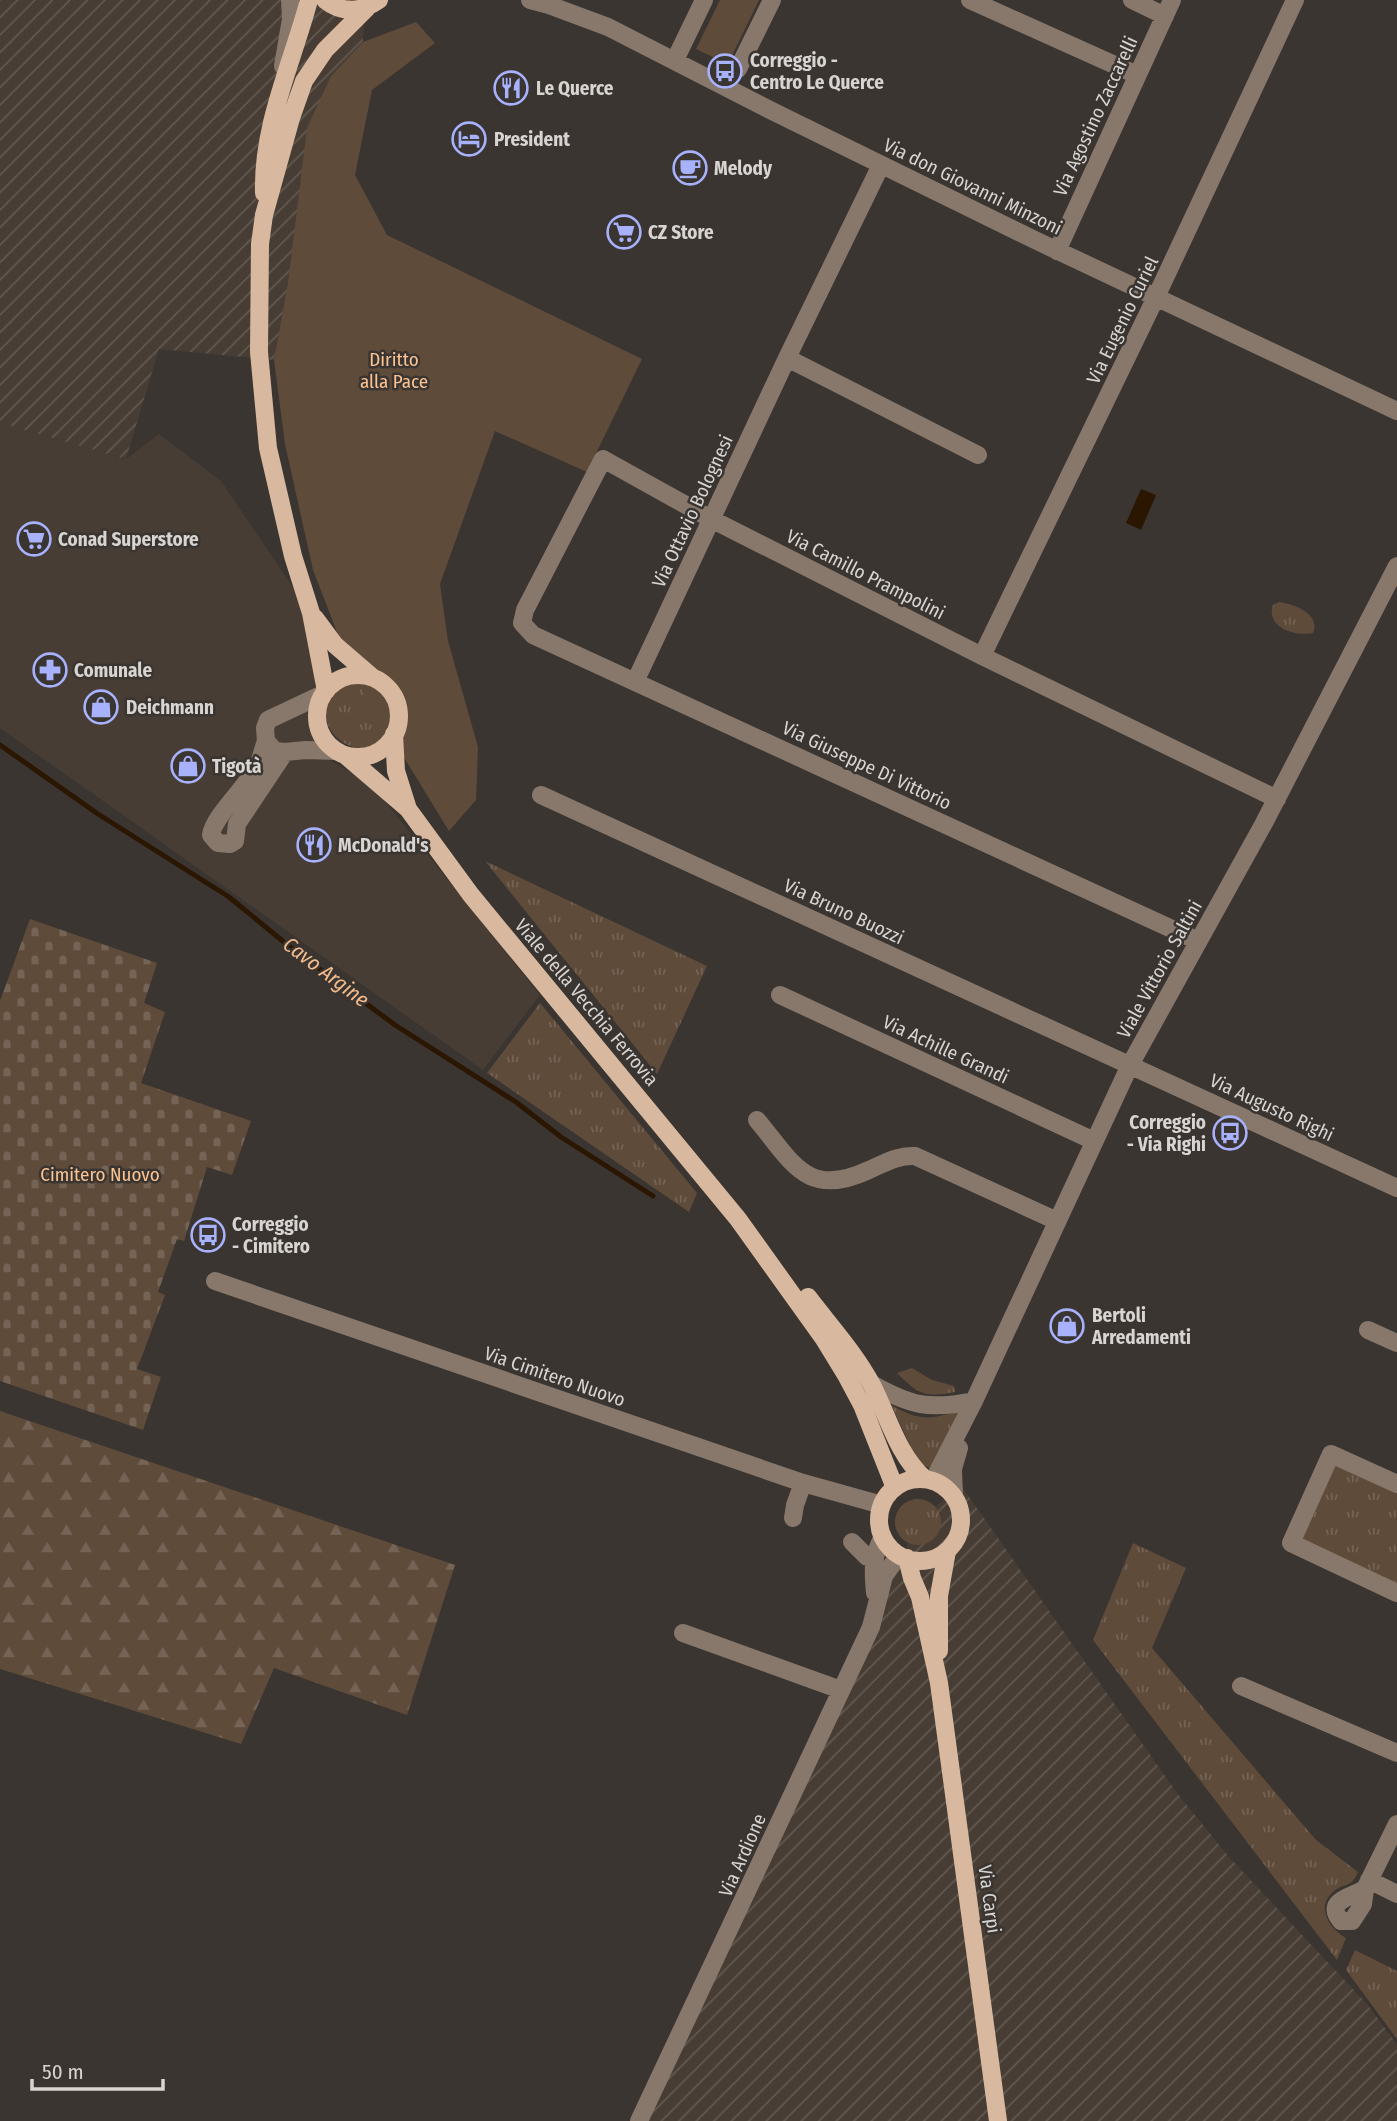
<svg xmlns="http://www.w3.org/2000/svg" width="1397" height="2121" viewBox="0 0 1397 2121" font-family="'Fira Sans Condensed',sans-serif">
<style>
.built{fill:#473d34}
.industrial{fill:url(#industrial-furrows)}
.grass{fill:url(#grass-tufts)}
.forest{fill:url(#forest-firs)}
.cemetery{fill:url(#cemetery-stones)}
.park{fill:#5f4b3a}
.water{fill:#2b1602}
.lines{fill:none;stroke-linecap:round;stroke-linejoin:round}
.stream{stroke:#2b1602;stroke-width:5}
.minor{stroke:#87786b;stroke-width:18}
.major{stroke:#d8b89e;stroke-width:18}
.labels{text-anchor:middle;stroke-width:5;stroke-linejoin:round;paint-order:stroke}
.poi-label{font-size:19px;font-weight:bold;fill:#d7d4d2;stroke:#3a3531;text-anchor:start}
.street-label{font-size:19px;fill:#d7d4d2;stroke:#3a3531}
.park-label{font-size:19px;fill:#fbc292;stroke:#3a3531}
.water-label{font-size:21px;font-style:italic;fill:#f3bb8b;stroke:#3a3531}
</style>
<defs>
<pattern id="industrial-furrows" width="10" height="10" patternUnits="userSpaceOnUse" patternTransform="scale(1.75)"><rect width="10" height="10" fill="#473d34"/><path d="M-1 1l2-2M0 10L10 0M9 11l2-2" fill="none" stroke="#615850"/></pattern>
<pattern id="grass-tufts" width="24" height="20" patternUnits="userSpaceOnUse" patternTransform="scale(1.75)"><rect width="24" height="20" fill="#5f4b3a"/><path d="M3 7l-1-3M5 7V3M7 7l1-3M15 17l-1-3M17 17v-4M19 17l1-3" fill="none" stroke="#756456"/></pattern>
<pattern id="forest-firs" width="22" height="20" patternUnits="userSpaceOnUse" patternTransform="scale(1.75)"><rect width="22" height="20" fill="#5f4b3a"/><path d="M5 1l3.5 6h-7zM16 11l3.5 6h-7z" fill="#756456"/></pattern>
<pattern id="cemetery-stones" width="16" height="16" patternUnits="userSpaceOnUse" patternTransform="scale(1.75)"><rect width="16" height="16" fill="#5f4b3a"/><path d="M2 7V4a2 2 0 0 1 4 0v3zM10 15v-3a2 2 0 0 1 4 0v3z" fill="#756456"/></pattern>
</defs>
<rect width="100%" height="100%" fill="#3a3531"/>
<path class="built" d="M0,423L126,459L159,434L221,481L294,589L318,661L309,730L328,759L355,775L384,800L540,995L483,1070L0,728Z"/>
<path class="industrial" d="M0,0H364L363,42L331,76L274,360L159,349L126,459L0,423Z
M960,1484L1177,1793L1229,1857L1367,2004L1397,2044V2121H635L837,1688L918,1523Z"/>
<path class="grass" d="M1279,602C1294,604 1321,614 1313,633C1296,637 1265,627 1273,605Z
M362,683L391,713C389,720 388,728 385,734C363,770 306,729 333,695C340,686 351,683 362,683Z
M485,861L707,966L657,1074Z
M540,1003L697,1193L689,1212L487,1073Z
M912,1368L932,1380L954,1386L955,1392C924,1398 918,1394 897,1373Z
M891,1405C917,1420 930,1421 959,1410L934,1463L929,1468L918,1462Z
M1335,1464L1397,1492V1585L1300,1541Z
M895 1522a23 23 0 1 1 46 0a23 23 0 1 1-46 0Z
M1133,1543L1186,1568L1152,1648L1316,1840L1358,1872C1351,1889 1344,1882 1333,1892C1315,1908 1330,1929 1346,1938L1337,1960L1093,1640Z
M1355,1950L1397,1971V2039L1346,1970Z"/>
<path class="forest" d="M0,1411L455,1565L407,1715L274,1668L241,1744L0,1669Z"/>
<path class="cemetery" d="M30,919L157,963L144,1003L165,1012L141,1083L251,1121L232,1175L207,1167L184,1241L177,1239L158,1292L165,1295L137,1369L161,1377L143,1430L0,1381V1001Z"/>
<path class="park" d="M720,0H759L728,64L696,49Z
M416,22L435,43L372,90L355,175L387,235L642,359L587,472L495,431L440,584L448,641L478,747L476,800L449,831L354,676L313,570L285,444L274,360L288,283L307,128L331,76L363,42Z"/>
<path class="water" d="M1141,489L1156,495L1141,530L1126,523Z"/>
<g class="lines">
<path class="stream" d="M0,745L98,814L229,897L290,947L395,1025L516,1102L561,1137L653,1196"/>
<path class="minor" d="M530,0L549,5L608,27L772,111L1037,241L1397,411
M970,0L1137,75
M1132,0L1165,16
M675,60L704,0
M283,66L291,19L290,0
M738,69L772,0
M1057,251L1172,0
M787,358L978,455
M982,656L1156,297L1295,0
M635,682L787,358L881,165
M323,694L268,720L265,728L266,741L275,751L285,752L306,750L337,751
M266,741C263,749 261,759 257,767C247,786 213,817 211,835L218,843L230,844L235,841L237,824L285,752
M541,795L1397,1188
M1198,941L533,635L522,623L525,610L603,459L711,519L982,656L1277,799
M780,995L1094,1141
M757,1120C793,1163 807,1199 869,1170C885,1163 898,1155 915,1156L1057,1221
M215,1281L803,1483L882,1505
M1368,1330L1397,1343
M872,1384C911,1406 929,1410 974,1401
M933,1481L974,1401L1130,1065L1264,823L1397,566
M1397,1484L1331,1454L1291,1543L1397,1593
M954,1496L953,1469L959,1448
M793,1518L795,1505L803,1483
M852,1542L867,1557L875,1556
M875,1593C873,1572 872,1555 883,1537
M683,1633L841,1690
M1241,1686L1397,1753
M1369,1880L1397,1894
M1365,1889C1352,1897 1324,1900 1341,1921H1352L1363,1904L1365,1889L1397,1824
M639,2121L871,1627L884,1576L899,1555"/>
<path class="major" d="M325,0C342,14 362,12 379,0
M264,193C262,125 292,64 309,0
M315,618L335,645L371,676
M317 716a41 41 0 1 1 82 0a41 41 0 1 1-82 0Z
M326,691L311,613L293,556L268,448L259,352L260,244L264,215L291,118L304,81L325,50L367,8
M394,734L396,771L408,809
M345,755L408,809L471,895L738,1219L824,1339L846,1375L862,1405L895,1488
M808,1297C830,1326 855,1353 872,1385C888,1416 898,1456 925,1479
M879 1520a41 41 0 1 1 82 0a41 41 0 1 1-82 0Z
M907,1558L912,1578L920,1597L939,1683L998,2121
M939,1651V1596L947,1551"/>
</g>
<defs>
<symbol id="bus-ring" viewBox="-11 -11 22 22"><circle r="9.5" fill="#3a3531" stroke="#a7b1fc" stroke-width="1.5"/><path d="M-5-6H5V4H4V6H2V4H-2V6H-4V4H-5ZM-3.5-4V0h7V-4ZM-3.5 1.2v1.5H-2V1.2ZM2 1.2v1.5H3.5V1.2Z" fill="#a7b1fc"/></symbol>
<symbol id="restaurant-ring" viewBox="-11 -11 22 22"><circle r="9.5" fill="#3a3531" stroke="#a7b1fc" stroke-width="1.5"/><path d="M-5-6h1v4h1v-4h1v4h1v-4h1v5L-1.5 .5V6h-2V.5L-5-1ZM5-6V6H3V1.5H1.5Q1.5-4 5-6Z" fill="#a7b1fc"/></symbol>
<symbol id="hotel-ring" viewBox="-11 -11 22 22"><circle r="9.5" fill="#3a3531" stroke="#a7b1fc" stroke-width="1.5"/><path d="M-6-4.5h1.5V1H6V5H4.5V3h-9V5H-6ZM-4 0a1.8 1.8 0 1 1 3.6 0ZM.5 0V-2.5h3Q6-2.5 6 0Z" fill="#a7b1fc"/></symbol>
<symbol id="cafe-ring" viewBox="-11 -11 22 22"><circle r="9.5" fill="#3a3531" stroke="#a7b1fc" stroke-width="1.5"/><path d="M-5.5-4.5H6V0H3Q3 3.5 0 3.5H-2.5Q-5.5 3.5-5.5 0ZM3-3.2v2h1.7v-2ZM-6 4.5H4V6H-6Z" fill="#a7b1fc"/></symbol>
<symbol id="supermarket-ring" viewBox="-11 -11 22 22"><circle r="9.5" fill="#3a3531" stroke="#a7b1fc" stroke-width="1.5"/><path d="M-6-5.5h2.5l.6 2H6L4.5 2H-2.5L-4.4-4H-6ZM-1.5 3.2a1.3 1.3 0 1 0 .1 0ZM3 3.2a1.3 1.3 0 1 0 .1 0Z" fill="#a7b1fc"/></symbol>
<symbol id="pharmacy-ring" viewBox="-11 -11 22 22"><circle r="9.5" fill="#3a3531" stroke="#a7b1fc" stroke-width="1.5"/><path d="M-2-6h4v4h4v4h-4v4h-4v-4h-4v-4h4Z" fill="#a7b1fc"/></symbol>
<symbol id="shop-ring" viewBox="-11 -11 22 22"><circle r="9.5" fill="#3a3531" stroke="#a7b1fc" stroke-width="1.5"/><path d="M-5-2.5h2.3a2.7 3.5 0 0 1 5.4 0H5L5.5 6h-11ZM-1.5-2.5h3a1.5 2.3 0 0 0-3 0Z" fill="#a7b1fc"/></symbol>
</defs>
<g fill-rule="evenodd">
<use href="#bus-ring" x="706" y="52" width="38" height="38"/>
<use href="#restaurant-ring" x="492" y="69" width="38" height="38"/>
<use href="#hotel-ring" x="450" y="120" width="38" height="38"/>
<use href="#cafe-ring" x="671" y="149" width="38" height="38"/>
<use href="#supermarket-ring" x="605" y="213" width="38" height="38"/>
<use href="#supermarket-ring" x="15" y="520" width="38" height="38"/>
<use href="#pharmacy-ring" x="31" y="651" width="38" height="38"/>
<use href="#shop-ring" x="82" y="688" width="38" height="38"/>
<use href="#shop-ring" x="169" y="747" width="38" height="38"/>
<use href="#restaurant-ring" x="295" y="826" width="38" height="38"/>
<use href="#bus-ring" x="1211" y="1114" width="38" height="38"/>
<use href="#bus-ring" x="189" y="1216" width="38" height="38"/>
<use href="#shop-ring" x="1048" y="1307" width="38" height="38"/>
</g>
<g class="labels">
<g class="poi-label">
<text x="750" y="67">Correggio -<tspan x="750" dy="22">Centro Le Querce</tspan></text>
<text x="536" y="95">Le Querce</text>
<text x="494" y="146">President</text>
<text x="714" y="175">Melody</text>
<text x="648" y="239">CZ Store</text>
<text x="58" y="546">Conad Superstore</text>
<text x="74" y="677">Comunale</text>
<text x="126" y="714">Deichmann</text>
<text x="212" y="773">Tigotà</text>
<text x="338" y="852">McDonald's</text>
<text x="1206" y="1129" text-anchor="end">Correggio<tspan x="1206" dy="22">- Via Righi</tspan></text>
<text x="232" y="1231">Correggio<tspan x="232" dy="22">- Cimitero</tspan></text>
<text x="1092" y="1322">Bertoli<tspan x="1092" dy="22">Arredamenti</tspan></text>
</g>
<g class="street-label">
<text transform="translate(1095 116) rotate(-65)" y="7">Via Agostino Zaccarelli</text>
<text transform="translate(973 186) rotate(26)" y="7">Via don Giovanni Minzoni</text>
<text transform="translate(1122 320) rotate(-64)" y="7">Via Eugenio Curiel</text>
<text transform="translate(692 511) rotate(-65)" y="7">Via Ottavio Bolognesi</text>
<text transform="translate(866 574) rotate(27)" y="7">Via Camillo Prampolini</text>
<text transform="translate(867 765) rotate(25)" y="7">Via Giuseppe Di Vittorio</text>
<text transform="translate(844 911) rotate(25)" y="7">Via Bruno Buozzi</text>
<text transform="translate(1159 969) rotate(-61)" y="7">Viale Vittorio Saltini</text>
<text transform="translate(587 1002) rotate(50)" y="7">Viale della Vecchia Ferrovia</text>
<text transform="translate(946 1049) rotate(25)" y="7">Via Achille Grandi</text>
<text transform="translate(1272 1107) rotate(25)" y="7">Via Augusto Righi</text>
<text transform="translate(555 1376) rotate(19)" y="7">Via Cimitero Nuovo</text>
<text transform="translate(742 1855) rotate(-66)" y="7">Via Ardione</text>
<text transform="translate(990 1899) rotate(82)" y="7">Via Carpi</text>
</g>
<g class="park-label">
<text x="394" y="366">Diritto<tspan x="394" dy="22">alla Pace</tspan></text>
<text x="100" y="1181">Cimitero Nuovo</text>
</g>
<g class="water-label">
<text transform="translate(326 972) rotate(37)" y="7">Cavo Argine</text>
</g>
</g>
<path d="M32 2079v10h131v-10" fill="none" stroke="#d7d4d2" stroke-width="3.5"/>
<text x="42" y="2079" font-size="21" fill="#d7d4d2" stroke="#3a3531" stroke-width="5" paint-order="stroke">50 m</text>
</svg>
